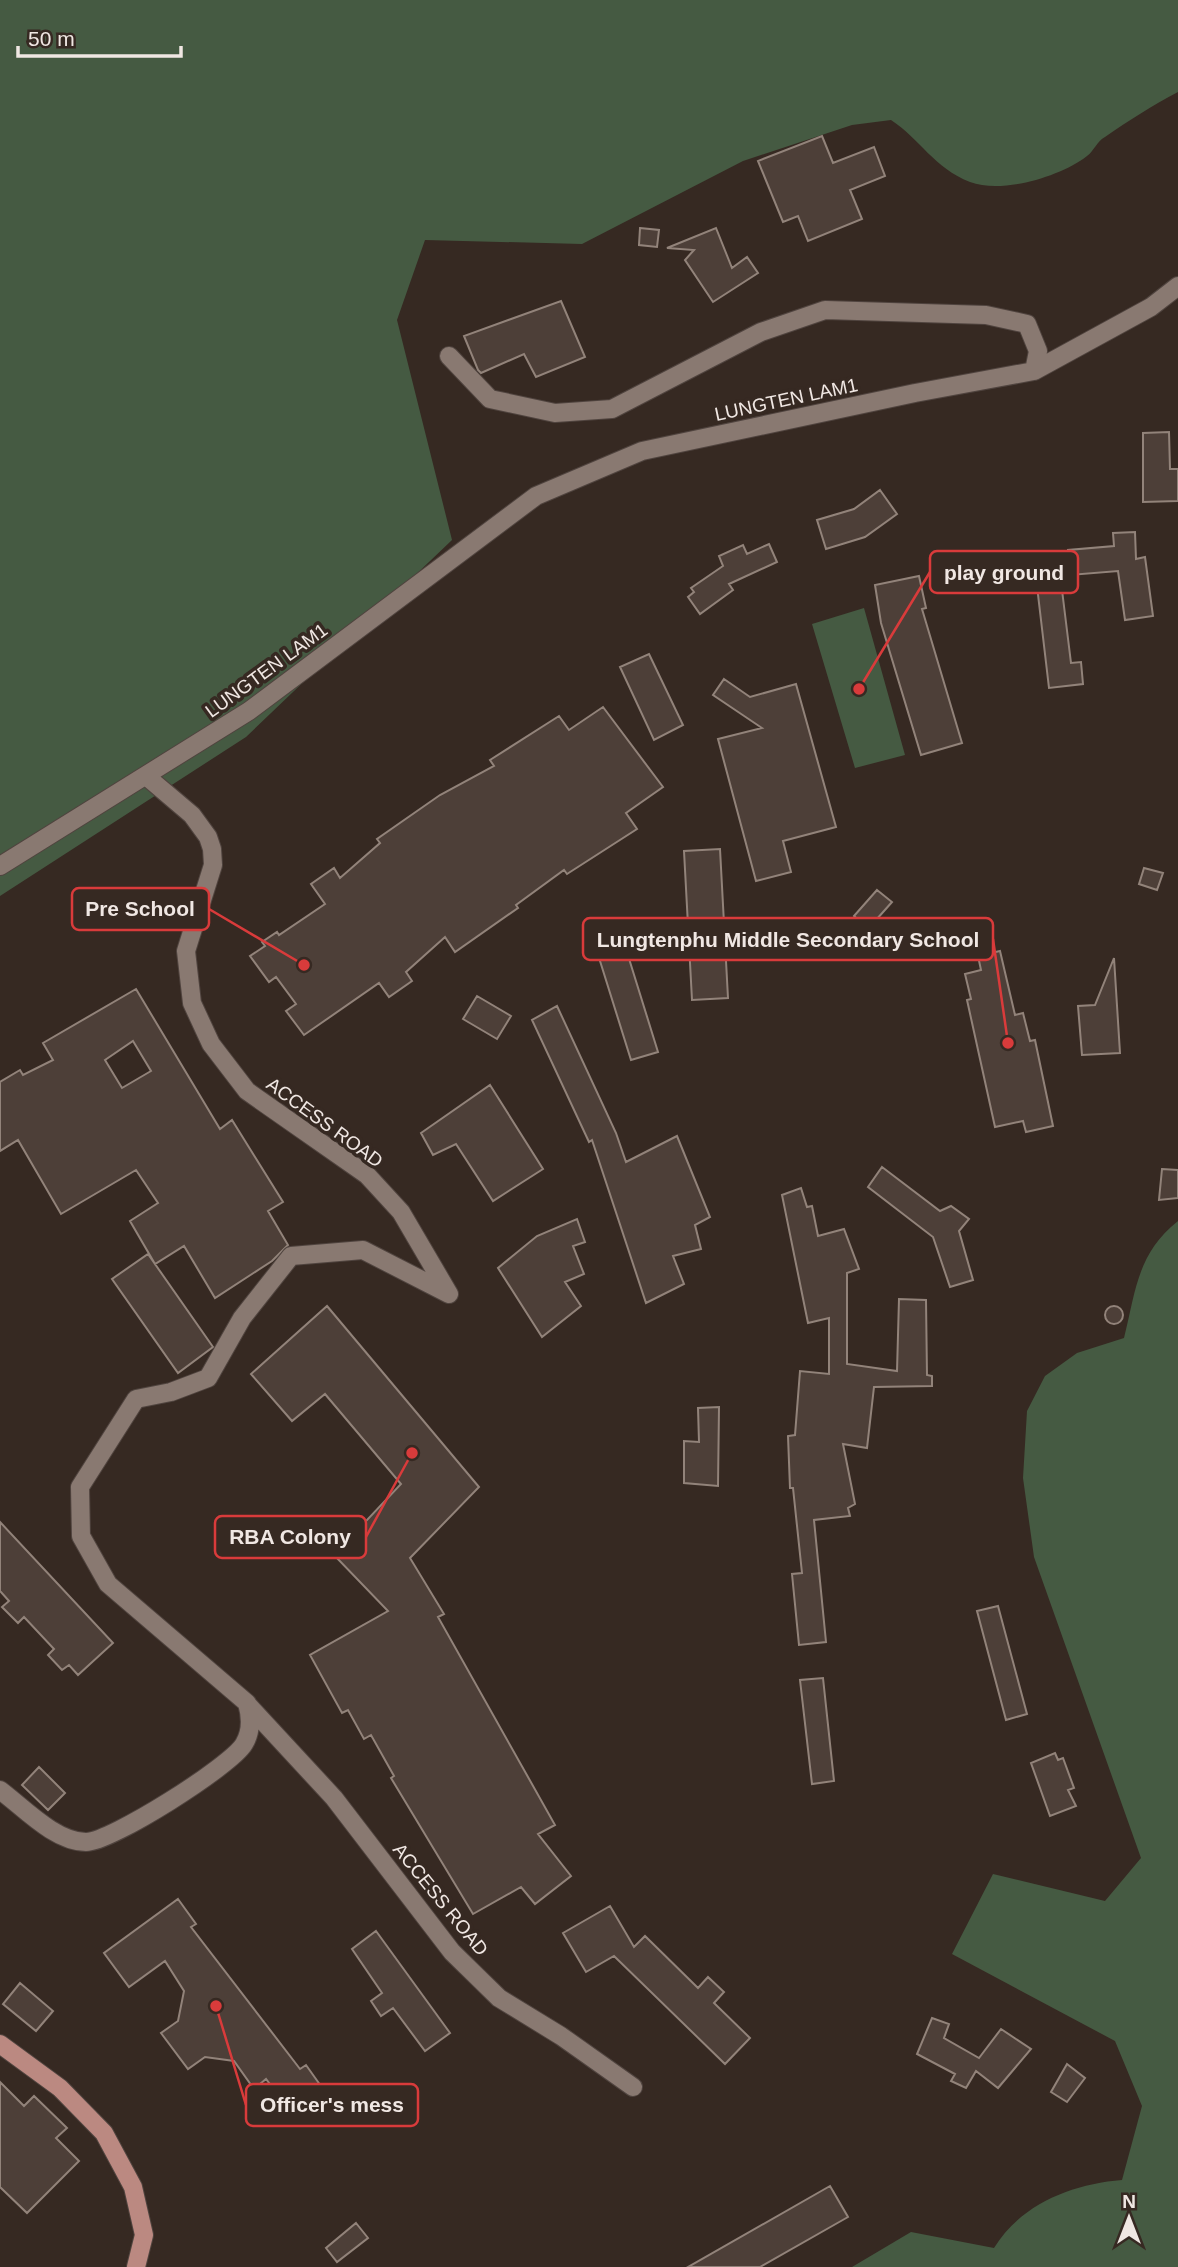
<svg xmlns="http://www.w3.org/2000/svg" width="1178" height="2267" viewBox="0 0 1178 2267" font-family="Helvetica,sans-serif">
<style>
.green{fill:#455a42}
.building{fill:#4d3f38;stroke:#92837a;stroke-width:2;fill-rule:evenodd}
.lines{fill:none;stroke-linecap:round;stroke-linejoin:round}
.minor-casing{stroke:#50443f;stroke-width:20}
.major-casing{stroke:#50443f;stroke-width:20}
.minor{stroke:#897971;stroke-width:18}
.major{stroke:#bb8981;stroke-width:18}
.labels{text-anchor:middle;stroke-width:7;stroke-linejoin:round;paint-order:stroke}
.street-label{font-size:19px;fill:#f0e7e3;stroke:#362922}
.leader{fill:none;stroke:#d93b3b;stroke-width:2.5}
.callout-dot{fill:#d93b3b;stroke:#362922;stroke-width:2.5}
.callout{fill:#362922;stroke:#d93b3b;stroke-width:2.5}
.callout-label{font-size:21px;text-anchor:middle;font-weight:bold;fill:#f0e7e3}
</style>
<rect width="100%" height="100%" fill="#362922"/>
<path class="green" d="M0,0H1178V92C1153,105 1128,121 1105,137C1097,141 1094,151 1087,156C1060,177 1002,194 970,182C934,168 920,139 891,120L852,125L743,161L582,244L425,240L397,320L452,540L246,737L0,896Z
M864,608L905,755L855,768L812,624Z
M1178,1221V2267H852L911,2232L994,2248C1021,2204 1072,2184 1122,2180L1142,2106L1115,2041L952,1954L993,1874L1105,1901L1141,1858L1034,1557L1023,1478L1027,1411L1045,1376L1077,1353L1124,1338C1136,1290 1137,1254 1178,1221Z"/>
<path class="building" d="M822,136L833,163L874,147L885,176L850,190L862,219L808,241L798,216L783,222L758,161Z
M640,228L659,230L657,247L639,245Z
M716,228L732,268L747,257L758,273L713,302L685,260L694,250L667,248Z
M561,301L585,357L536,377L524,354L481,373L478,370L464,336Z
M1169,432L1170,469H1178V501L1143,502V433Z
M880,490L897,514L865,537L826,549L817,520L854,509Z
M1135,532L1136,559L1145,557L1153,616L1125,620L1118,571L1070,575L1068,550L1114,546L1113,533Z
M769,544L777,562L729,584L733,590L700,614L688,597L694,592L691,588L723,566L719,556L743,545L747,554Z
M1068,565L1071,589L1062,590L1071,663L1081,662L1083,684L1049,688L1035,569Z
M919,576L926,608L922,609L962,743L921,755L881,623L875,585Z
M649,654L683,725L654,740L620,667Z
M724,679L750,697L796,684L836,827L783,841L791,872L756,881L718,739L762,728L713,695Z
M603,707L663,787L626,813L637,829L567,874L564,870L516,905L518,908L455,952L445,937L406,972L412,981L389,997L379,983L304,1035L286,1011L296,1004L276,977L269,982L250,956L265,946L262,942L277,932L279,935L325,904L311,884L334,868L340,878L380,843L377,839L440,795L494,766L490,760L559,716L569,730Z
M720,849L728,998L692,1000L684,851Z
M1144,868L1163,873L1157,890L1139,884Z
M877,890L892,902L868,929L854,916Z
M617,920L658,1052L631,1060L590,929Z
M1000,951L1015,1015L1023,1013L1030,1041L1035,1040L1053,1126L1026,1132L1023,1121L995,1127L967,1000L971,999L965,974L981,970L978,956Z
M1114,958L1120,1053L1082,1055L1078,1006L1095,1005Z
M136,989L220,1129L232,1120L283,1202L268,1211L288,1245L272,1261L215,1298L184,1246L155,1264L130,1221L158,1203L136,1170L61,1214L18,1140L0,1151V1082L20,1070L23,1075L53,1060L43,1043ZM133,1041L151,1071L122,1088L105,1060Z
M477,996L511,1016L497,1039L463,1019Z
M557,1006L616,1133L626,1162L677,1136L710,1217L695,1225L701,1249L673,1256L684,1284L646,1303L592,1140L589,1142L532,1020Z
M490,1085L543,1169L493,1201L456,1144L433,1155L421,1133Z
M882,1167L940,1211L951,1206L969,1219L959,1231L973,1280L950,1287L933,1237L868,1187Z
M1162,1169L1178,1170V1198L1159,1200Z
M801,1188L807,1207L812,1206L818,1236L844,1229L859,1269L847,1273V1364L897,1371L899,1299L926,1300L927,1375L932,1376V1386L874,1387L867,1448L843,1444L855,1504L848,1508L850,1516L814,1520L826,1642L799,1645L792,1574L802,1573L793,1488H790L788,1436L795,1435L800,1371L829,1374V1318L808,1323L782,1195Z
M577,1219L585,1242L573,1246L584,1274L565,1282L581,1306L542,1337L498,1268L537,1236Z
M148,1254L213,1347L178,1373L112,1279Z
M1105 1315a9 9 0 1 1 18 0a9 9 0 1 1-18 0Z
M327,1306L479,1487L410,1558L444,1614L438,1617L555,1825L538,1834L571,1876L535,1904L521,1887L473,1914L391,1778L394,1776L371,1735L364,1739L348,1710L342,1713L310,1655L388,1611L334,1555L401,1484L325,1394L292,1421L251,1374Z
M719,1407L718,1486L684,1483V1441L699,1442L698,1408Z
M0,1522L113,1643L78,1675L69,1665L62,1670L48,1655L54,1649L24,1617L18,1623L2,1607L9,1601L0,1591Z
M998,1606L1027,1714L1006,1720L977,1611Z
M823,1678L834,1781L812,1784L800,1680Z
M1055,1753L1058,1760L1063,1758L1074,1788L1068,1790L1076,1806L1050,1816L1031,1763Z
M39,1767L65,1793L48,1810L22,1785Z
M178,1899L196,1924L191,1927L300,2069L306,2065L323,2089L291,2112L266,2079L254,2089L234,2061L205,2057L188,2069L161,2033L178,2021L184,1991L165,1961L129,1987L104,1953Z
M610,1906L634,1947L645,1936L698,1988L708,1977L724,1992L714,2003L750,2038L725,2064L614,1956L586,1972L563,1933Z
M376,1931L450,2033L425,2051L393,2008L381,2016L371,2001L382,1993L352,1949Z
M20,1983L53,2011L36,2031L3,2004Z
M932,2018L949,2024L944,2038L979,2058L1001,2029L1031,2049L998,2088L976,2071L966,2088L951,2081L955,2074L917,2054Z
M1067,2064L1085,2078L1067,2102L1051,2092Z
M0,2082L24,2106L34,2096L67,2128L56,2138L79,2161L27,2213L0,2187Z
M830,2186L848,2217L760,2267H688Z
M356,2223L368,2238L337,2262L326,2248Z"/>
<g class="lines">
<defs>
<path id="minor" d="M1034,371L1151,307L1178,286
M146,776L192,815L208,837L212,849L213,865L186,951L192,1003L211,1044L247,1091L367,1175L401,1212L449,1294
M0,866L249,711L536,496L642,451L915,393L1034,371L1038,351L1027,324L986,315L825,310L761,332L612,409L555,413L490,399L449,356
M249,1706L334,1798L452,1952L499,1998L561,2036L633,2087
M0,1790C23,1807 55,1842 86,1842C111,1842 231,1766 244,1744C252,1731 251,1717 247,1703L108,1584L81,1536L80,1487L136,1399L171,1392L208,1378L242,1318L291,1256L363,1250L449,1294"/>
<path id="major" d="M0,2044L60,2088L104,2133L133,2187L144,2235L136,2267"/>
</defs>
<use href="#minor" class="minor-casing"/>
<use href="#major" class="major-casing"/>
<use href="#minor" class="minor"/>
<use href="#major" class="major"/>
</g>
<g class="labels">
<g class="street-label">
<text transform="translate(786 399) rotate(-12)" y="7">LUNGTEN LAM1</text>
<text transform="translate(266 670) rotate(-36)" y="7">LUNGTEN LAM1</text>
<text transform="translate(325 1122) rotate(36)" y="7">ACCESS ROAD</text>
<text transform="translate(441 1899) rotate(51)" y="7">ACCESS ROAD</text>
</g>
</g>
<path class="leader" d="M859 689L930 572M304 965L209 909M1008 1043L993 939M412 1453L366 1537M216 2006L246 2105"/>
<g class="callout-dot">
<circle cx="859" cy="689" r="7"/>
<circle cx="304" cy="965" r="7"/>
<circle cx="1008" cy="1043" r="7"/>
<circle cx="412" cy="1453" r="7"/>
<circle cx="216" cy="2006" r="7"/>
</g>
<g class="callout">
<rect x="930" y="551" width="148" height="42" rx="7"/>
<rect x="72" y="888" width="137" height="42" rx="7"/>
<rect x="583" y="918" width="410" height="42" rx="7"/>
<rect x="215" y="1516" width="151" height="42" rx="7"/>
<rect x="246" y="2084" width="172" height="42" rx="7"/>
</g>
<g class="callout-label">
<text x="1004" y="580">play ground</text>
<text x="140" y="916">Pre School</text>
<text x="788" y="947">Lungtenphu Middle Secondary School</text>
<text x="290" y="1544">RBA Colony</text>
<text x="332" y="2112">Officer's mess</text>
</g>
<g transform="translate(1129 2218)" stroke="#362922" stroke-width="5" paint-order="stroke">
<path d="M0-5L12 26L0 18L-12 26Z" fill="#f0e7e3"/>
<text y="-10" font-size="19" font-weight="bold" text-anchor="middle" fill="#f0e7e3">N</text>
</g>
<path d="M18 46v10h163v-10" fill="none" stroke="#f0e7e3" stroke-width="3.5"/>
<text x="28" y="46" font-size="21" fill="#f0e7e3" stroke="#362922" stroke-width="5" paint-order="stroke">50 m</text>
</svg>
